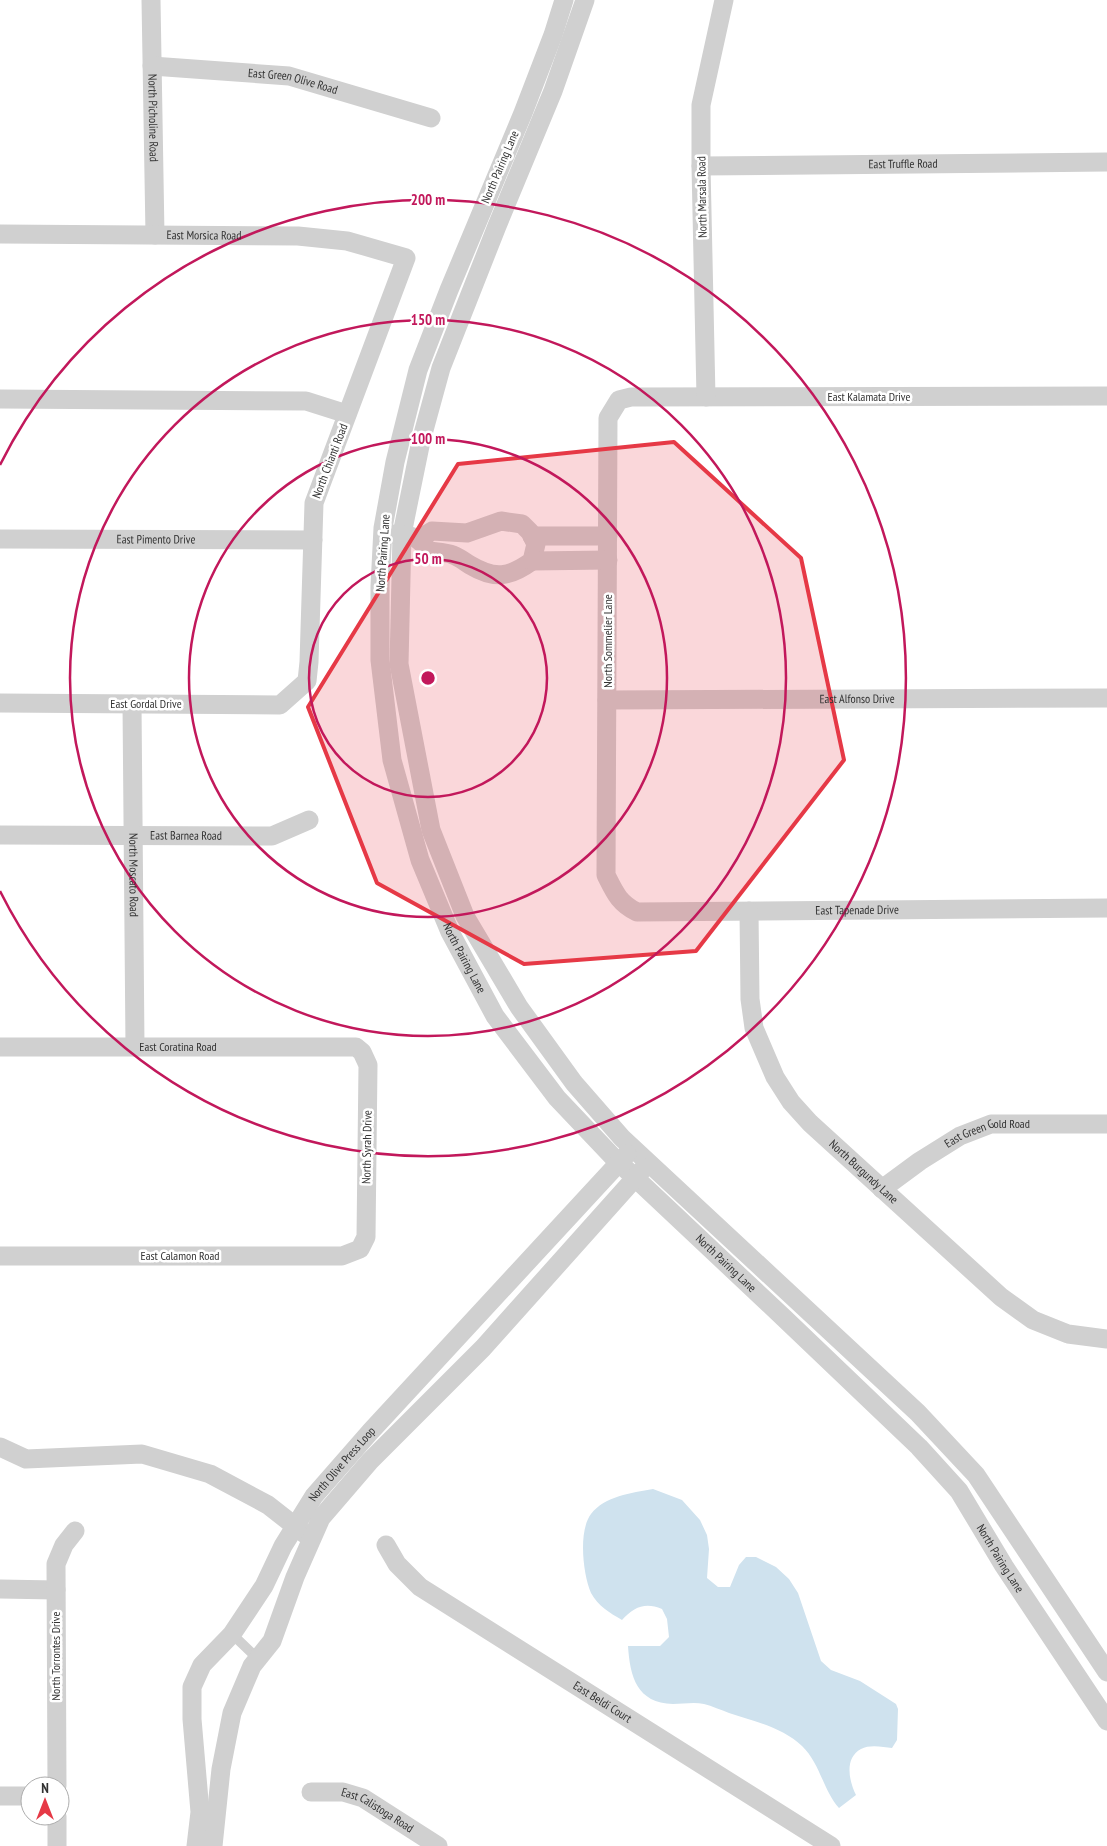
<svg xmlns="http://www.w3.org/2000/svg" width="1107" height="1846" viewBox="0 0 1107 1846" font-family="'PT Sans Narrow',sans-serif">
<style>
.water{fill:#cfe2ee}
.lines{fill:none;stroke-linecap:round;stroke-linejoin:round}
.lane{stroke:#d0d0d0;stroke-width:10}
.street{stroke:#d0d0d0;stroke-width:19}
.marked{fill:#e63946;fill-opacity:0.2;stroke:#e63946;stroke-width:4;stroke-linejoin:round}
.ring{fill:none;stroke:#c2185b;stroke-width:2.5}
.labels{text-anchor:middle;stroke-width:5;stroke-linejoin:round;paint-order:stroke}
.street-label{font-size:12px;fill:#333;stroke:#fff}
.centre{fill:#c2185b;stroke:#fff;stroke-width:2.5}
.ring-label{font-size:15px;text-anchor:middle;font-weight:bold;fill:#c2185b;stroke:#fff;stroke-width:5;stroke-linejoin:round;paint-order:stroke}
</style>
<rect width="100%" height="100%" fill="#fff"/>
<path class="water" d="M653,1489L682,1500L700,1520L707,1535L709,1549L707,1578L718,1587H730L739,1565L746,1557H756L776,1567L789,1579L798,1593L821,1661L831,1670L860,1681L896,1704L898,1709L897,1740L892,1748C883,1747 870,1744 861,1749C844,1758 849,1781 856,1795L839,1808C823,1790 820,1763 802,1746C783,1728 754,1721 729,1713C721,1710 712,1706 704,1704C694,1702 683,1704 673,1704C637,1703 630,1677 628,1646H660L669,1637L667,1619L662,1609C645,1602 634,1607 622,1620C610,1613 598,1606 591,1593C583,1575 578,1531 591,1514C605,1496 631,1493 653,1489Z"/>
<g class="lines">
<path class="lane" d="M232,1634L258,1659"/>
<g class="street">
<path id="s1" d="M151,0L155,235"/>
<path id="s2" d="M564,0L553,35L523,113L449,290L418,370L395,462L383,528L380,586V660L392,760L420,860L450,932L495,1016L557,1098L613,1157L784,1318L919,1447L959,1491L1004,1566L1107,1721"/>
<path d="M585,0L553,91L497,226L441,368L421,441L402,534L399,664L431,830L465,916L519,1007L574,1083L622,1138L918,1413L976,1475L1107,1672"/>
<path id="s3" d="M152,66L289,76L431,118"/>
<path id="s4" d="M701,166L1107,162"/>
<path id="s5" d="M0,234L298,236L347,241L406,258L314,503L309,662L307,681L280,705L0,703"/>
<path id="s6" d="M1107,396L631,397L619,400L608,418L606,875C615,893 619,903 637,912L1107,908"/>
<path d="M706,397L701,166V105L724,0"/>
<path d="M0,399L306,401L347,414"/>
<path d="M389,534C410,534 416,535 429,551C437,552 446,552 453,555C459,557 465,562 470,565C495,580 510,577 532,561L536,544L530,532L522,524L501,521L467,533L432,531L419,539"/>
<path d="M532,536H608"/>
<path id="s7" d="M0,539L313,540"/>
<path d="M532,561L608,560"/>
<path id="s8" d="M607,700L1107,698"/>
<path id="s9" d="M132,704L135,1047"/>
<path id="s10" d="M0,835L272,836L309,820"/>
<path id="s11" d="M749,911L750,999L754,1028L775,1077L791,1102L810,1123L1001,1297L1033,1320L1068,1334L1107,1339"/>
<path id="s12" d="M0,1047H356L362,1052L368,1065L366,1237L360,1249L342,1256H0"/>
<path id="s13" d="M882,1189L920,1161L960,1136L991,1124H1107"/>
<path d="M0,1447L26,1459L142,1454L210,1474L268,1505L305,1534"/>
<path id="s14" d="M386,1545L397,1564L420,1587L831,1846"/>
<path d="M0,1589L56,1590"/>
<path d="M57,1786L56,1564L64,1545L75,1531"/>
<path id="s15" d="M311,1792H343L363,1798L438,1846"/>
<path d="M0,1796H30"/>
<path d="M57,1816V1846"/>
<path id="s16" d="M196,1846L200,1812L192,1719V1687L202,1665L232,1634L264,1586L283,1546L314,1496L370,1432L627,1154"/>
<path d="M213,1846L221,1769L232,1713L252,1666L272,1641L295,1577L321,1518L370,1461L483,1348L644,1168"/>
</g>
</g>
<path class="marked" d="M674,442L801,558L844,760L696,951L524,964L377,883L308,707L458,464Z"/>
<g class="ring">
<circle cx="428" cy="678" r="119"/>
<circle cx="428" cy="678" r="239"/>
<circle cx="428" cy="678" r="358"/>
<path d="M0 465A478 478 0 1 1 0 891"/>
</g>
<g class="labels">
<g class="street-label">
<text dy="4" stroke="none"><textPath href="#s3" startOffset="142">East Green Olive Road</textPath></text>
<text dy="4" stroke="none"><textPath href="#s1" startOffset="118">North Picholine Road</textPath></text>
<text dy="4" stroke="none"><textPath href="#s4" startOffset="202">East Truffle Road</textPath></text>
<text transform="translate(500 167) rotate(-67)" y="4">North Pairing Lane</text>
<text transform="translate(702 197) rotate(-91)" y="4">North Marsala Road</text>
<text dy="4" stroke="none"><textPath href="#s5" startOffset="204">East Morsica Road</textPath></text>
<text x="869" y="401">East Kalamata Drive</text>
<text transform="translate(330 461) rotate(-69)" y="4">North Chianti Road</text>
<text dy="4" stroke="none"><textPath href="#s7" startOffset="156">East Pimento Drive</textPath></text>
<text transform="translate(383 553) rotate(-86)" y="4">North Pairing Lane</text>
<text transform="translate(608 641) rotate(-90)" y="4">North Sommelier Lane</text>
<text dy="4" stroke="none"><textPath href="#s8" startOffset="250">East Alfonso Drive</textPath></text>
<text x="146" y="708">East Gordal Drive</text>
<text dy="4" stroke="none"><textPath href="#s10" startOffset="186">East Barnea Road</textPath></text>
<text dy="4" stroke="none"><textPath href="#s9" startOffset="171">North Moscato Road</textPath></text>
<text dy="4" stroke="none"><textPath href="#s6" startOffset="1236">East Tapenade Drive</textPath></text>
<text dy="4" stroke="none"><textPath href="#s2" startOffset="1004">North Pairing Lane</textPath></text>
<text dy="4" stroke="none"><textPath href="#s12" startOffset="178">East Coratina Road</textPath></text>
<text dy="4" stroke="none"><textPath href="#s13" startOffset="122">East Green Gold Road</textPath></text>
<text transform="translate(367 1147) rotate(-89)" y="4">North Syrah Drive</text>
<text dy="4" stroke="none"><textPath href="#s11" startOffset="301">North Burgundy Lane</textPath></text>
<text x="180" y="1260">East Calamon Road</text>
<text dy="4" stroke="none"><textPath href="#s2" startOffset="1409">North Pairing Lane</textPath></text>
<text dy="4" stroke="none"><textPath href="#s16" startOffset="430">North Olive Press Loop</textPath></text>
<text dy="4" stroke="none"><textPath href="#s2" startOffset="1814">North Pairing Lane</textPath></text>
<text transform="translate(56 1656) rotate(-90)" y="4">North Torrontes Drive</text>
<text dy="4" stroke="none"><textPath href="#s14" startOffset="270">East Beldi Court</textPath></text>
<text dy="4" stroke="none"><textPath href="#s15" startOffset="71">East Calistoga Road</textPath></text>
</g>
</g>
<circle cx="428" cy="678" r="8" class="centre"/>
<g class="ring-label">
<text x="428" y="205">200 m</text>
<text x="428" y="325">150 m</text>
<text x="428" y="444">100 m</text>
<text x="428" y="564">50 m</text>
</g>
<g transform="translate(45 1801)"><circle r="24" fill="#ffffff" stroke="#adadad"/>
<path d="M0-4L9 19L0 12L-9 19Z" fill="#e63946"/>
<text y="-8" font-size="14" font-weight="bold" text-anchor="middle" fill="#333333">N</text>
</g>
</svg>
